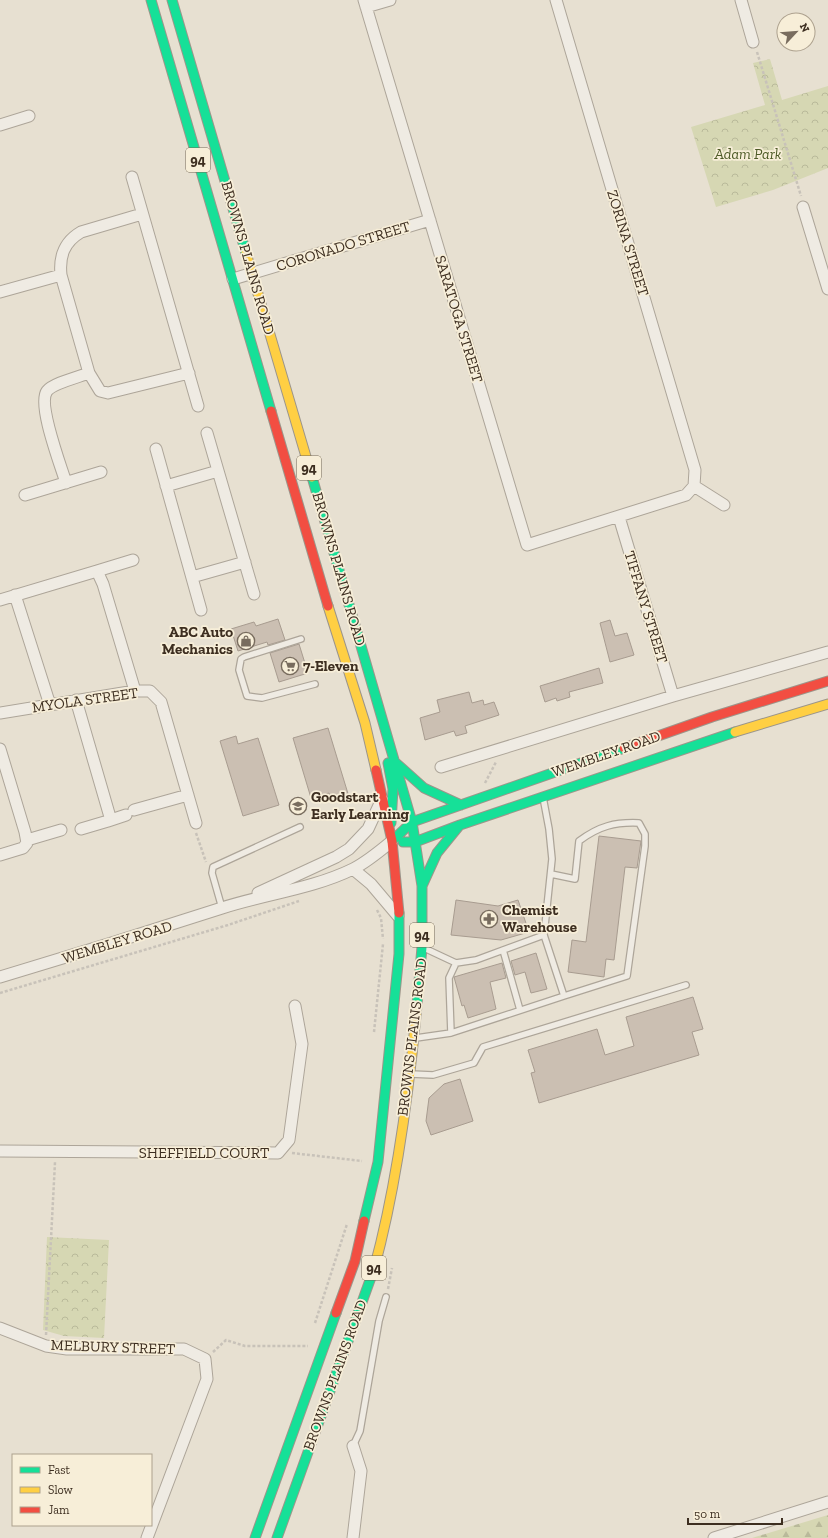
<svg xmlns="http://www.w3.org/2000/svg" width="828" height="1538" viewBox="0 0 828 1538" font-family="'Zilla Slab',serif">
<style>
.forest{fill:url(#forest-firs)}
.park{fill:url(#park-crowns)}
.building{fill:#cbbfb2;stroke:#a89c90}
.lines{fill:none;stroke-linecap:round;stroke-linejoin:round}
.lane-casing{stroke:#ada599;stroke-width:8}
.street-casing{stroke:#ada599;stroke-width:13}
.fast-casing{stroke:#9c958a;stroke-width:11}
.slow-casing{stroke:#9c958a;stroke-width:11}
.jam-casing{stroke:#9c958a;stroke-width:11}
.path{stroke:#c8c2b9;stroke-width:2.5;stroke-dasharray:3 2;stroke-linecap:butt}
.lane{stroke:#efebe3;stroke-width:5.5}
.street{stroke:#efebe3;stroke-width:11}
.fast{stroke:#16e098;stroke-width:9}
.slow{stroke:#ffcf43;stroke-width:9}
.jam{stroke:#f24e42;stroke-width:9}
.labels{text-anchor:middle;stroke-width:3.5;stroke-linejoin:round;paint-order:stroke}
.shield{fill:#f7eed8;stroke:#756857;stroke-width:1}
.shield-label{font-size:14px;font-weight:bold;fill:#3d2e20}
.park-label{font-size:15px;font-style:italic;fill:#4d5a26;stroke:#f7eed8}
.street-label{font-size:15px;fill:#3d2e20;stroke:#f7eed8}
.poi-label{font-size:15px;font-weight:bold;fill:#3d2e20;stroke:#f7eed8;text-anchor:start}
</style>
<defs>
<pattern id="forest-firs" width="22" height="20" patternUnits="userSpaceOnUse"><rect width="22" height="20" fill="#d6d7b3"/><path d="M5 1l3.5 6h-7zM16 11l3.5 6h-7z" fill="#b9b99a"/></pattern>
<pattern id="park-crowns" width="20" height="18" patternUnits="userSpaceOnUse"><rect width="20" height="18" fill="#d6d7b3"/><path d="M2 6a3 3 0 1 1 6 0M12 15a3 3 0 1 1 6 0" fill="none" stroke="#b9b99a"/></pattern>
</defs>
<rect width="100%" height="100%" fill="#e7e0d1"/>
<path class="forest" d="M828,1515V1538H752Z"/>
<path class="park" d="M770,59L782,100L828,86V168L773,190L716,207L691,127L765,105L753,63Z
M47,1237L109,1240L104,1338L64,1336L43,1330Z"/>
<path class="building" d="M278,619L285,640L268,645L267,642L238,651L231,629L254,622L256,626Z
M610,620L615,636L627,633L634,655L610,662L600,623Z
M299,644L308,673L279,682L270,653Z
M599,668L603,683L569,692L570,697L557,701L556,698L545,702L540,686Z
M469,692L472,703L483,700L484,705L494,702L499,715L465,726L467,733L456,736L454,731L425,740L420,718L440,712L437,700Z
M328,728L349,797L332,802L329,793L311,798L293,738Z
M236,736L238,744L258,738L279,805L243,816L220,741Z
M599,836L641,841L637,868L625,867L614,960L606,959L604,977L568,972L572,940L586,942Z
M456,900L498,906L518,900L529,932L501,940L451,935Z
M536,953L547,989L531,993L525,972L515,975L511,961Z
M502,963L506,978L490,982L496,1009L468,1018L464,1005L462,1006L454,977Z
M693,997L703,1029L692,1032L699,1055L539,1103L531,1073L535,1072L528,1050L597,1029L605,1055L634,1046L626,1017Z
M460,1079L473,1121L431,1135L426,1121L429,1098L444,1084Z"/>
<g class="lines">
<defs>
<path id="lane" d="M301,639L244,657L241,659L239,670L247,696L262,698L315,684
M551,874L575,879L579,841C599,826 615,822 639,823L645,834V846L627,976L564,996
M222,908L212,873L213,867L300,827
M424,948L456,963L476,960L544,935L552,859L549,829L543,797
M503,950L520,1010
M456,963L449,978L451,1033L564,996L544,935
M416,1038L451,1033
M411,1074L433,1075L474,1063L483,1047L686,985
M353,1446L360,1431L379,1321L386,1297"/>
<path id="street" d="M364,0L527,545L686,495L694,486L695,470L556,0
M741,0L753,42
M366,7L390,0
M0,125L29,116
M132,177L198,406
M803,207L828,289
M142,214L81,232C64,242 59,256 61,275L89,373L100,391L108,393L189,373
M233,279L430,220
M0,292L61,275
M207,433L254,594
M156,449L201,610
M66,483C61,466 37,404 47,391C53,383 79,377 89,373
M166,486L218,471
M694,486L724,505
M25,495L101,472
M619,517L673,696
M97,571L133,560
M192,577L245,562
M15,595L50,705
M0,600L97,571L103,584L135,691
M76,700L110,817L108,821L81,829
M0,713L135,691H150L161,702L196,823
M0,749L25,832L27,843L23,848L0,855
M441,767L673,696L828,652
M134,810L188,795
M108,821L126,815
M27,840L61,830
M353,869L371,884L398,916
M258,893L336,857L349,849L368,829L382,799
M0,977C74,955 148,932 222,908C265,894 312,889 353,869C367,862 380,851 392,841
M0,1151L278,1153L289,1140L302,1044L295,1006
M0,1328L46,1346L67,1349H184L205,1359L207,1379L147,1538
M353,1446L361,1471L353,1538
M714,1538L828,1502"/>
<path id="fast" d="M151,0L271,411
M172,0L246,253
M312,477L412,822L422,886V947L417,1005
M388,763L393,789L391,823
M396,763L424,788L461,805
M392,841L412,822L624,748
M403,842H415L460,825L735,732
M422,886L437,853L459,826
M364,1221L378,1162L399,954V913
M255,1538L336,1313
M277,1538L374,1269"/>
<path id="slow" d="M246,253L312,477
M328,606L365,723L376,770
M735,732L828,704
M374,1269C397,1185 409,1092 417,1005"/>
<path id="jam" d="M271,411L328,606
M624,748L712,717L828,681
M376,770L392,841L399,913
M336,1313L355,1261L364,1221"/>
</defs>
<use href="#lane" class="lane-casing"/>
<use href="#street" class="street-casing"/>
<use href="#fast" class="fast-casing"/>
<use href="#slow" class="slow-casing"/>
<use href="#jam" class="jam-casing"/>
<path class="path" d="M757,52L801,196
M485,783L496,762
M196,833L206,862
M377,910L381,918L383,939
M0,993L228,925L299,901
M374,1032L383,944
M292,1153L362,1161
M388,1289L392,1268
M315,1323L347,1224
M46,1335L55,1162
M213,1352L226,1340L245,1346H308"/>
<use href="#lane" class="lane"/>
<use href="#street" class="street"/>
<use href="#fast" class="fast"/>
<use href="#slow" class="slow"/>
<use href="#jam" class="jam"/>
</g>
<defs>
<symbol id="shop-ring" viewBox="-11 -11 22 22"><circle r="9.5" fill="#f7eed8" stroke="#786c5e" stroke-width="1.5"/><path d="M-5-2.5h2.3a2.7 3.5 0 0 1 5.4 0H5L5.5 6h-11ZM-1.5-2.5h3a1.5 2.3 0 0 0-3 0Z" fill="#786c5e"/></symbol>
<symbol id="supermarket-ring" viewBox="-11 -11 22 22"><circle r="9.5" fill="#f7eed8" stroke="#786c5e" stroke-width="1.5"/><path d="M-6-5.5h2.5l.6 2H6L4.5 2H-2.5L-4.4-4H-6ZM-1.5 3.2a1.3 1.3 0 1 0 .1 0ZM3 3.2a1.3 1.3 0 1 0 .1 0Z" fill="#786c5e"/></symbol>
<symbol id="school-ring" viewBox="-11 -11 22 22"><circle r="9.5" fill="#f7eed8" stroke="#786c5e" stroke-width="1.5"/><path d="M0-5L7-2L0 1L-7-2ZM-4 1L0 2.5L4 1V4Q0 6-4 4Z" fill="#786c5e"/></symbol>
<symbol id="pharmacy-ring" viewBox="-11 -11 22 22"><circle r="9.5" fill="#f7eed8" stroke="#786c5e" stroke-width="1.5"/><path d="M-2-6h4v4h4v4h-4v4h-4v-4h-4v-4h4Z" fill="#786c5e"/></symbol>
</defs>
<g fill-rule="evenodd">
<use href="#shop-ring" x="236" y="631" width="20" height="20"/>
<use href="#supermarket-ring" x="280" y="656" width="20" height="20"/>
<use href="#school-ring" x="288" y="796" width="20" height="20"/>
<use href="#pharmacy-ring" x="479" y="909" width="20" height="20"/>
</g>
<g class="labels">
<g class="shield">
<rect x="186" y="148" width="24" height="24" rx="3"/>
<rect x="297" y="456" width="24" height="24" rx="3"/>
<rect x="410" y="923" width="24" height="24" rx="3"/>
<rect x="362" y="1256" width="24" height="24" rx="3"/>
</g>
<g class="shield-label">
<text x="198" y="165">94</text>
<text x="309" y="473">94</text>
<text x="422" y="940">94</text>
<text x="374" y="1273">94</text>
</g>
<g class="park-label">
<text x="748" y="159">Adam Park</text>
</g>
<g class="street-label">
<text transform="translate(628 243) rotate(73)" y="5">ZORINA STREET</text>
<text transform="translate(343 246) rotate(-17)" y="5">CORONADO STREET</text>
<text transform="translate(248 258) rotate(74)" y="5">BROWNS PLAINS ROAD</text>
<text transform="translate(459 319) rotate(73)" y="5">SARATOGA STREET</text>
<text transform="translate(339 569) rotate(74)" y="5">BROWNS PLAINS ROAD</text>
<text transform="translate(646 607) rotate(73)" y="5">TIFFANY STREET</text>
<text transform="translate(85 700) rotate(-8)" y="5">MYOLA STREET</text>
<text transform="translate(606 754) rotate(-19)" y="5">WEMBLEY ROAD</text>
<text transform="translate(117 942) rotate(-17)" y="5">WEMBLEY ROAD</text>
<text transform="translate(412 1037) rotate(-83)" y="5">BROWNS PLAINS ROAD</text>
<text x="204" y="1158">SHEFFIELD COURT</text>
<text transform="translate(113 1347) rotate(2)" y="5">MELBURY STREET</text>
<text transform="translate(335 1375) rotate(-70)" y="5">BROWNS PLAINS ROAD</text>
</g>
<g class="poi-label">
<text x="233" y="637" text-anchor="end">ABC Auto<tspan x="233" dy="17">Mechanics</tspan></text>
<text x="303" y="671">7-Eleven</text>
<text x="311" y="802">Goodstart<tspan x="311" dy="17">Early Learning</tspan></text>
<text x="502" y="915">Chemist<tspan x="502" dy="17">Warehouse</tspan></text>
</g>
</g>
<rect x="12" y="1454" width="140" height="72" fill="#f7eed8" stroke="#ada18e"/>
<rect x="20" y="1467" width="20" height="6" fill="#16e098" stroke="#ada18e"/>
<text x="48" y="1474" font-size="12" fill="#3d2e20">Fast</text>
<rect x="20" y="1487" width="20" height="6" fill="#ffcf43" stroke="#ada18e"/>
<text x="48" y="1494" font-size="12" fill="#3d2e20">Slow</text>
<rect x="20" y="1507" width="20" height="6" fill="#f24e42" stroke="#ada18e"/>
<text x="48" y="1514" font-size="12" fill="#3d2e20">Jam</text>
<g transform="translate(796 32) rotate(64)"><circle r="19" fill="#f7eed8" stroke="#ada18e"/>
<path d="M0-3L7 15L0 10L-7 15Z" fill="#786c5e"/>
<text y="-6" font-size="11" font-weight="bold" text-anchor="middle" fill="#3d2e20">N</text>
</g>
<path d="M688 1518v6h94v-6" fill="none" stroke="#3d2e20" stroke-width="2"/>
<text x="694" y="1518" font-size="12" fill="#3d2e20" stroke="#f7eed8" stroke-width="3" paint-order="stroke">50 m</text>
</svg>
